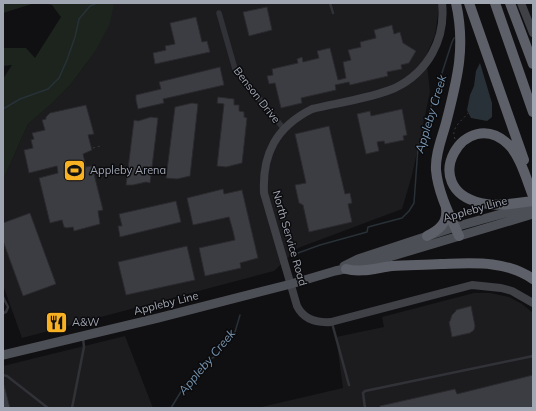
<svg xmlns="http://www.w3.org/2000/svg" width="536" height="411" viewBox="0 0 536 411" font-family="Mulish,sans-serif">
<style>
.built{fill:#1c1c1f}
.green{fill:#1c241d}
.water{fill:#283137}
.lines{fill:none;stroke-linecap:round;stroke-linejoin:round}
.stream{stroke:#283137;stroke-width:1.5}
.building{fill:#3c3d42;stroke:#2a2a2e}
.path{stroke:#37393e;stroke-width:1;stroke-dasharray:2 3;stroke-linecap:butt}
.lane{stroke:#313237;stroke-width:2.5}
.street{stroke:#313237;stroke-width:5.5}
.secondary{stroke:#3f4147;stroke-width:8}
.primary{stroke:#4d4f56;stroke-width:9}
.highway{stroke:#5d6068;stroke-width:10}
.labels{text-anchor:middle;stroke-width:3;stroke-linejoin:round;paint-order:stroke}
.street-label{font-size:11px;fill:#a1a6b3;stroke:#0b0b0d}
.poi-label{font-size:11px;fill:#a1a6b3;stroke:#0b0b0d;text-anchor:start}
.water-label{font-size:12px;font-style:italic;fill:#7694b0;stroke:#0b0b0d}
</style>
<rect width="100%" height="100%" fill="#101012"/>
<path class="built" d="M113,3H437L439,7L435,35L426,56L430,92L412,175L402,209L298,248L274,271L22,338L3,285V180L28,124L49,106L71,84L95,52Z
M474,293H490L509,297L522,304L533,313V408H257L343,388L336,337L384,327L382,317Z
M125,336L153,408H3V366Z"/>
<path class="green" d="M3,3H35L3,13Z
M44,3H114L110,23L95,52L71,84L49,106L28,124L3,180V79L12,65L3,66V48H26L35,58L61,17L52,5Z"/>
<path class="water" d="M480,63L492,103V117L487,121L471,118L467,110L470,95L474,86L476,71Z"/>
<g class="lines">
<path class="stream" d="M3,109L20,99L48,89L59,78L67,60L75,37L79,19L90,6L97,3
M298,253L320,245L367,232L368,227L402,218L409,211L414,203L418,147L452,42L454,38
M171,408L185,385L203,364L214,357L235,332L240,315"/>
</g>
<path class="building" d="M267,7L272,30L249,36L243,12Z
M196,17L202,42L207,41L210,52L155,64L153,53L166,50L165,46L175,44L170,23Z
M392,25L394,34L400,32L403,43L416,51L409,63L401,65L402,69L387,72L388,76L350,85L349,82L335,85L336,90L301,98L302,103L281,108L275,83L269,84L267,76L273,75L272,69L298,63L297,59L302,57L303,62L319,58L317,51L330,48L338,80L346,78L343,62L351,60L348,50L361,47L360,42L376,38L374,30Z
M220,67L224,85L163,99L164,103L138,109L136,100V95L161,89L159,82Z
M218,97L234,99V105H239V111L244,112V117L247,118L242,163L226,167L217,166L224,104L217,103Z
M192,103L198,104L190,176L177,179L166,178L175,107Z
M86,105L94,134L88,135L92,150L83,154L86,167L92,166L103,210L98,211L100,224L74,231L73,227L67,228L64,227L62,220L50,223L39,178L58,173L57,166L29,173L24,150L33,148L31,140L34,139L32,133L45,130L42,120L46,119V117L50,113Z
M402,109L407,135L403,136L404,140L385,144L384,141L377,142L379,151L366,154L357,114L370,111L371,116Z
M151,117L158,118L150,183L146,182L133,185H126L134,120L138,121Z
M329,126L345,194L350,193L352,203L348,204L352,222L309,232L303,205L299,203L295,185L306,183L295,134Z
M223,189L224,194L242,190L258,258L240,263L241,268L205,276L199,248L235,240L233,231L229,217L193,225L187,198Z
M176,201L181,222L120,237L118,226H122L119,214Z
M30,213L56,284L23,296L3,241V223Z
M187,246L195,280L126,295L118,262Z
M471,306L475,326L474,330L470,333L452,337L449,322L450,321L452,315L456,311V310Z
M62,317L64,324L49,327L48,320Z
M533,375V408H380V406L455,389L457,394Z
M4,385L10,408H3V386Z"/>
<g class="lines">
<path class="path" d="M455,139C450,128 462,121 468,113
M93,148L100,146"/>
<path class="lane" d="M330,3L333,13
M3,297L8,307L6,312L3,313
M332,323L349,385
M3,375L7,376L48,408
M72,408L84,347L83,338
M365,408L363,393L365,391L533,356"/>
<path class="street" d="M219,13L235,69L284,129"/>
<path class="secondary" d="M442,3C446,39 428,72 395,88C372,98 337,103 312,109C276,127 262,154 264,193L297,306C304,320 317,323 331,322L472,285L501,288L512,291L533,303
M521,3L533,33"/>
<path class="primary" d="M344,266L358,259L455,227L533,205
M3,355L158,318L291,284L335,271L359,266L533,214"/>
<path class="highway" d="M456,3C466,48 457,80 446,123C442,138 435,154 436,170C438,193 450,216 459,236
M469,3L524,160
M495,3L533,112
M510,3L533,64
M533,196C527,181 520,155 508,144C465,104 416,188 481,203C498,207 516,203 533,201
M427,236C439,230 448,223 446,208
M346,269C361,273 376,268 392,266C408,265 424,265 441,264C473,263 505,260 533,279"/>
</g>
<defs>
<symbol id="stadium-square" viewBox="-11 -11 22 22"><rect x="-9" y="-9" width="18" height="18" rx="4" fill="#f7b122" stroke="#0b0b0d"/><path d="M0-5a6.5 5 0 1 0 0 10a6.5 5 0 1 0 0-10ZM-3.5-1.8h7v3.6h-7Z" fill="#111"/></symbol>
<symbol id="restaurant-square" viewBox="-11 -11 22 22"><rect x="-9" y="-9" width="18" height="18" rx="4" fill="#f7b122" stroke="#0b0b0d"/><path d="M-5-6h1v4h1v-4h1v4h1v-4h1v5L-1.5 .5V6h-2V.5L-5-1ZM5-6V6H3V1.5H1.5Q1.5-4 5-6Z" fill="#111"/></symbol>
</defs>
<g fill-rule="evenodd">
<use href="#stadium-square" x="62" y="158" width="25" height="25"/>
<use href="#restaurant-square" x="44" y="310" width="25" height="25"/>
</g>
<g class="labels">
<g class="street-label">
<text transform="translate(257 95) rotate(52)" y="4">Benson Drive</text>
<text transform="translate(475 209) rotate(-16)" y="4">Appleby Line</text>
<text transform="translate(290 238) rotate(74)" y="4">North Service Road</text>
<text transform="translate(166 303) rotate(-14)" y="4">Appleby Line</text>
</g>
<g class="poi-label">
<text x="90" y="174">Appleby Arena</text>
<text x="72" y="326">A&amp;W</text>
</g>
<g class="water-label">
<text transform="translate(431 114) rotate(-73)" y="4">Appleby Creek</text>
<text transform="translate(207 362) rotate(-50)" y="4">Appleby Creek</text>
</g>
</g>
<rect width="536" height="411" fill="none" stroke="#a1a6b3" stroke-width="8"/>
</svg>
